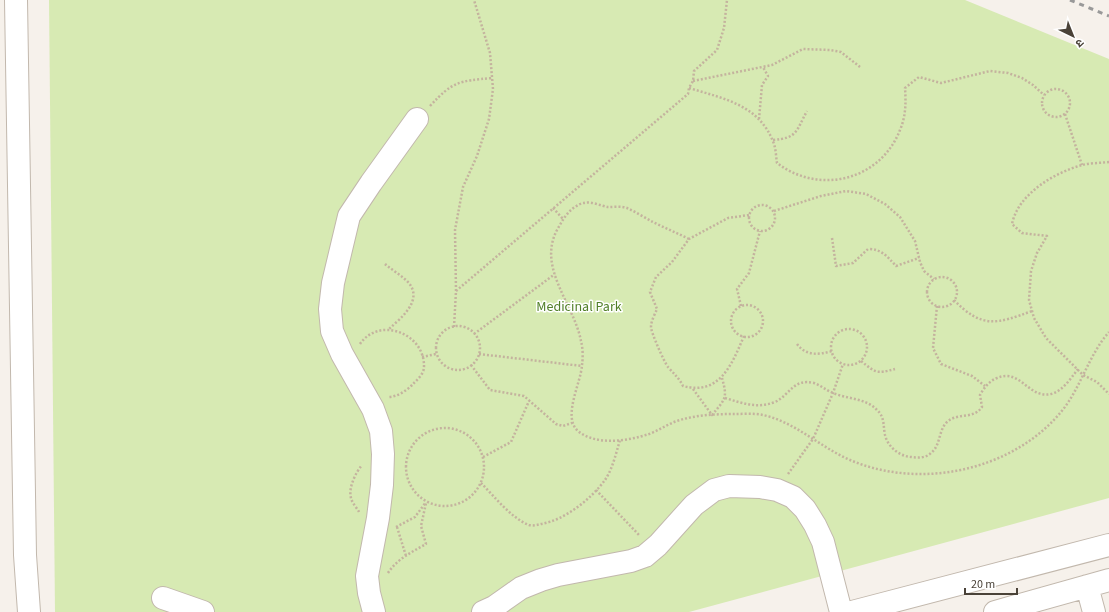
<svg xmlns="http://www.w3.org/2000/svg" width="1109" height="612" viewBox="0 0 1109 612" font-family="'Source Sans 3','Noto Sans Devanagari',sans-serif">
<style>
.green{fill:#d7eab3}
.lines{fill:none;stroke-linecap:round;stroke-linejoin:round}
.minor-casing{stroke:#c2b8ad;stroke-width:24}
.path{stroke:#c4b39e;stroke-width:2.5;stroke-dasharray:2 2;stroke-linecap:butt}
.minor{stroke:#fff;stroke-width:22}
.rail{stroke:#999;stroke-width:3;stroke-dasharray:5 5;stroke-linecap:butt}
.labels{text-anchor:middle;stroke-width:3;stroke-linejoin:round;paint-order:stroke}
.park-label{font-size:14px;fill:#517f28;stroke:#fff}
</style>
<rect width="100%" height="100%" fill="#f6f1eb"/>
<path class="green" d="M49,0H965L1109,59V498L689,612H55Z"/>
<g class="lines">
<defs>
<path id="minor" d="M16,0L25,555L29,612
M1087,586L1094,612
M163,598L203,612
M374,612L369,593L367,576L378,518L382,485L383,454L381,431L373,409L342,354L332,331L330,309L333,283L349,216L371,183L417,119
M483,612L494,607L521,588L541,580L558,575L631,561L645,556L658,545L694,505L714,490L729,486L760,487L777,490L793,497L805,509L815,525L823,542L841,612
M852,612L1109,545
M995,612L1109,580"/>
</defs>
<use href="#minor" class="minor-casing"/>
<path class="path" d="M693,81L772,65L803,49L830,50L841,52L860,67
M689,88C725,99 760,105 774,144C776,150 776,157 777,163C819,195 880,181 900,130C906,116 906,102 905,88L919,77L941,83L990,71L1008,73L1022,78L1033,85L1044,95
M1042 103a14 14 0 1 1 28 0a14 14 0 1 1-28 0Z
M430,106C453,81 459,81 492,78
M1065,114L1082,165
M759,119L762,85L768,76L763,67
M773,140C798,138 796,131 807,111
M1109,162C1100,163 1090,163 1082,165C1054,173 1018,194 1012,224L1022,233L1047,236L1037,253L1031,271L1029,300L1034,318L1046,338L1083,375L1097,382L1109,394
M749 218a13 13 0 1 1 26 0a13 13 0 1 1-26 0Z
M553,208L563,219
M774,211L821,196L846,191L866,194L885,204L900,217L915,241L920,262L924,271L934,279
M832,238L836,266L853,263L868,249C881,249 887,256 896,266L919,258
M689,239C677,233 665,228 653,222C645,218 636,212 627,208C621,206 614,207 608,207C601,206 591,201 584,203C581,203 578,205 575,207C567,212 562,221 557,230C537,268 574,304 581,341C583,348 583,358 582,365C581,383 562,417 578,431C596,446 628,441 649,434C660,430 669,423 680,420C697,415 716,414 734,414C743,414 754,413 763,415C795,422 820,447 850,460C920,490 1012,471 1061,412C1081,388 1088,356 1109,332
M385,264C392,270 401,275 408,282C424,300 401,318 389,329
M927 292a15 15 0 1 1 30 0a15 15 0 1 1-30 0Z
M456,291L688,94L689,88L693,81L694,71L717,50L724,28L727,0
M954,300C982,329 997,324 1032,311
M731 321a16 16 0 1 1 32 0a16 16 0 1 1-32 0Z
M741,306L737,289L749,273L760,231
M937,306L933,348L941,364L972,376L985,386
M436 348a22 22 0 1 1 44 0a22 22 0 1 1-44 0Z
M454,327L456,291L455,230L463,187L477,156L489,119L493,89L490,53L474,0
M831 347a18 18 0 1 1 36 0a18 18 0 1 1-36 0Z
M474,334L555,274
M744,336C732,364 720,396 683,386C679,378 674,374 668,367C664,362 651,332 651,327C651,321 655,314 657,309L650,292L656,277L672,262L689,239L728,218L749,215
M360,344C379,316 425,333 424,367C424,374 417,380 412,385C406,391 397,397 388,397
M797,344C806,356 818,355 832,351
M479,354L582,366
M422,357L436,354
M861,361C876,373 876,374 895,369
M471,365L490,390L524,396L556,424L563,426L572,423
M693,389L712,415C725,399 728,399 722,378
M725,398C742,403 757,409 775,402C790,395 793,378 814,383C820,385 826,390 833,393C847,399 866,398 877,410C885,417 883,426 885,435C888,447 899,456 911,457C918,458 926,458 931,453C941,445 938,431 947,422C958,412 973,420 982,407L980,395C984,388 989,381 997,378C1021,368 1028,399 1051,394C1063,391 1071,378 1078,369
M406 467a39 39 0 1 1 78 0a39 39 0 1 1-78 0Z
M483,457L511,442L529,401
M788,474L813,439L833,393L843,364
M481,483C495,497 511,518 529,525C533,526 537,525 541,524C565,520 591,499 605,480C613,468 616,453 620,440
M596,490L640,536
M359,512C357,508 352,503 351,498C348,488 356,472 362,465
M396,527L415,517L426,502
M397,527L406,556
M388,573C397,559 412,552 426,544L421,526L426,503"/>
<use href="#minor" class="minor"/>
<path class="rail" d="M1070,0L1109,16"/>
</g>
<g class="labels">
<g class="park-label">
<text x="579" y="311">Medicinal Park</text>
</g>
</g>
<g transform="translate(1073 36) rotate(137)" stroke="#ffffff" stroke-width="3" paint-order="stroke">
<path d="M0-3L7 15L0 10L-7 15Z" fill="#4a4238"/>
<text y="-6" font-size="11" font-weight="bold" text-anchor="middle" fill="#4a4238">उ</text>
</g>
<path d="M965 588v6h52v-6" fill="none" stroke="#4a4238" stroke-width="2"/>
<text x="971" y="588" font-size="12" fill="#4a4238" stroke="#ffffff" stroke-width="3" paint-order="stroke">20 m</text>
</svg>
